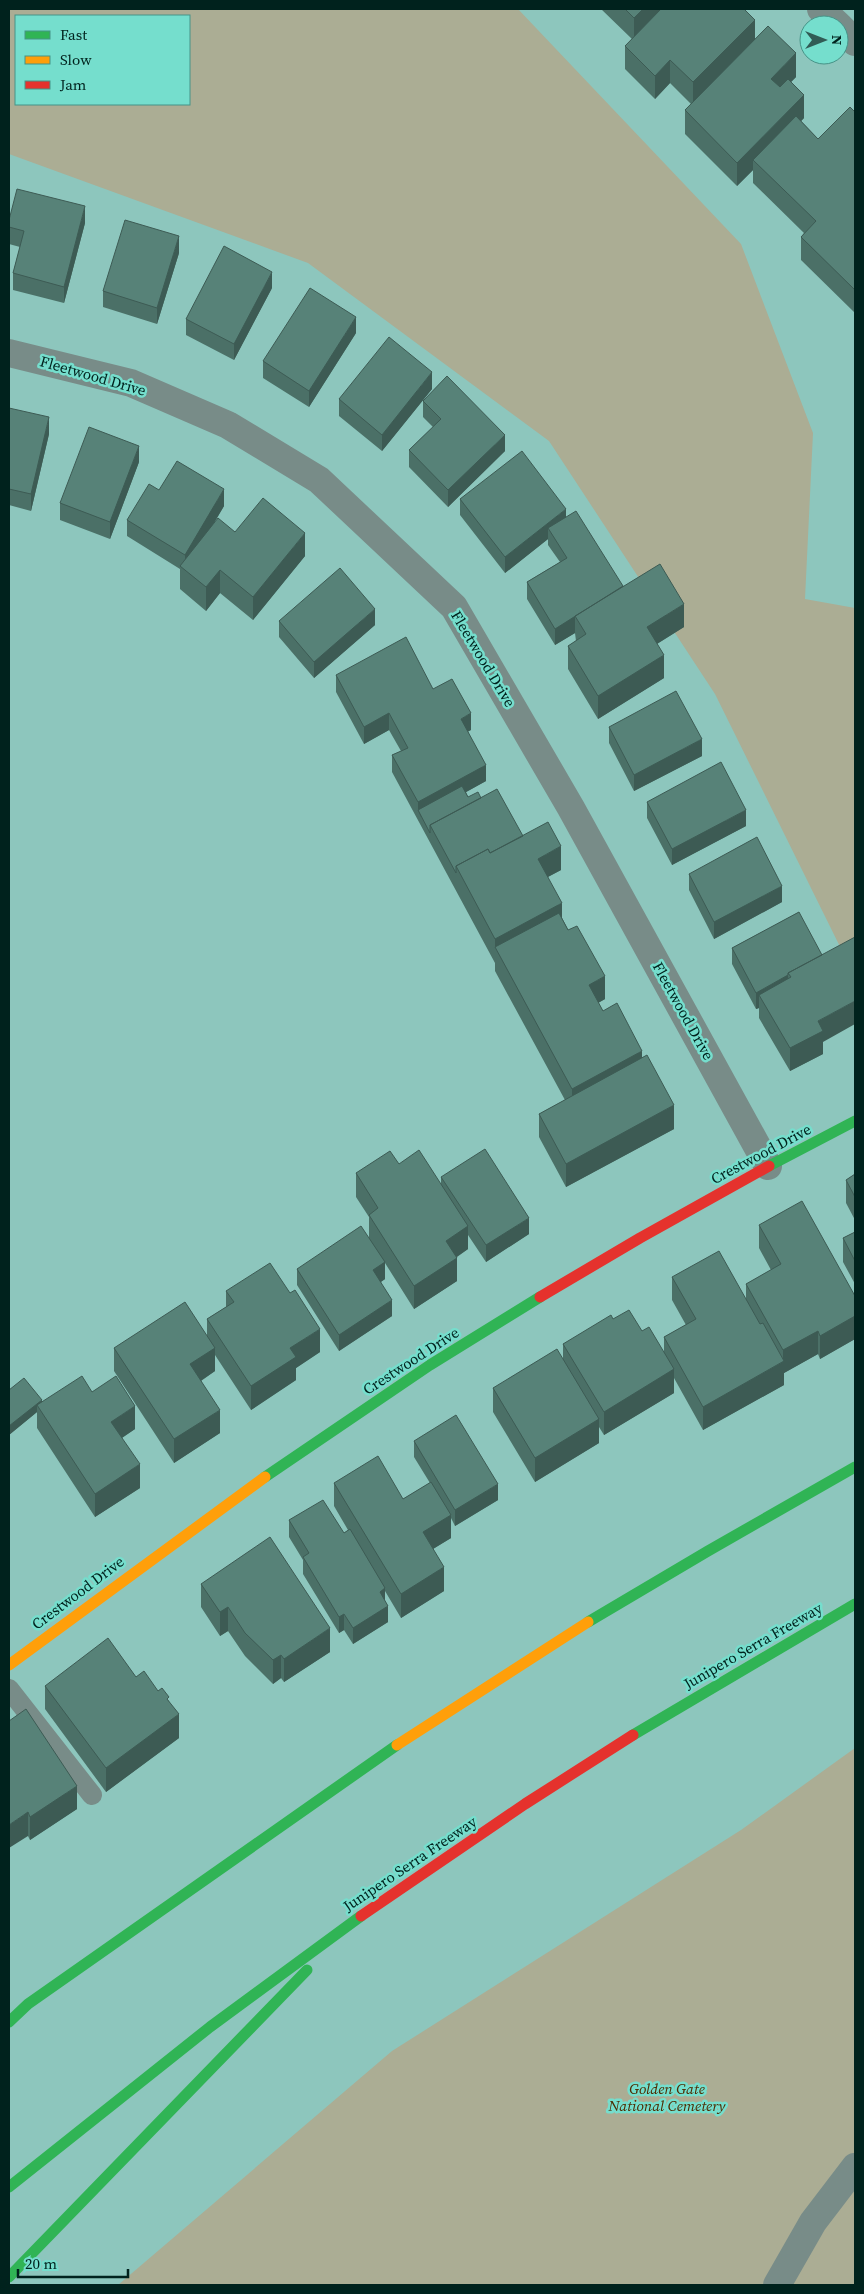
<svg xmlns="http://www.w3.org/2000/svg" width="864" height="2294" viewBox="0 0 864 2294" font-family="'Source Serif 4',serif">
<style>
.green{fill:#abad94;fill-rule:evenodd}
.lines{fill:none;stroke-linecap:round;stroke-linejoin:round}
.lane{stroke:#788c88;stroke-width:20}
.street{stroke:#788c88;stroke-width:28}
.fast{stroke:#30b455;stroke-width:11}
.slow{stroke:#ff9f0a;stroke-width:11}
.jam{stroke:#e5322d;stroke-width:11}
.wall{fill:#4b7067}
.shaded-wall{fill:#3d5b54}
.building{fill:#578278;stroke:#3d5b54}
.labels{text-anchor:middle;stroke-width:5;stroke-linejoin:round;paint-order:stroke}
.street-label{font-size:15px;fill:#00221d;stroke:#75decd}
.park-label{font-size:15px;font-style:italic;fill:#4f2a00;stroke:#75decd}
</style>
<rect width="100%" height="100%" fill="#8dc6bd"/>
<path class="green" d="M9,9H518L741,244L813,433L805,599L855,608V977L715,694L549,441L308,263L9,154ZM16,16H189V104H16Z
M855,1748V2285H118L392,2051L741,1830Z"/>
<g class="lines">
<path class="lane" d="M9,1689L92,1795"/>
<path class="street" d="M821,9L838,25
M839,26L855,42
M9,353L131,383L228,425L319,480L454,607L571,808L768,1166
M777,2285L813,2222L855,2167"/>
<path class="fast" d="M769,1166L855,1121
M265,1477L430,1365L540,1297
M588,1622L708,1551L855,1467
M633,1735L855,1604
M9,2022L28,2004L397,1745
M9,2187L210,2027L361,1916
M9,2277L307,1970"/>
<path class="slow" d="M9,1665L265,1477
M397,1745L588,1622"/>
<path class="jam" d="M540,1297L640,1238L769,1166
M361,1916L525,1804L633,1735"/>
</g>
<path class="wall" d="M601,9H708L755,39L796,77L791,82L804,118L801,121L818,139L855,112V313L801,260V237L804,233L753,183V170L737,186L685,134V110L691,104L670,83L655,99L625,69V46L632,39Z
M9,220L85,223L64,303L13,290V273L20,247L9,244Z
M179,253L157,324L103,307V291Z
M272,288L234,360L186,335V319Z
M356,333L309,407L263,378V361Z
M432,389L382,451L339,416V399Z
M423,401L505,451L448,507L409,467V450L433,427L423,417Z
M9,408L49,434L31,511L9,505Z
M139,462L110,539L60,520V503Z
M159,490L224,506L213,525L235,532L305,556L253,620L220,593L206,611L180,589V569L127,536V520Z
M460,499L566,517L623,586L684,627L657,644L664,678L598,719L568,669V646L576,641L575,633L555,645L527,599V582L560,562L548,545V539L505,573L460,515Z
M279,621L375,625L314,678L279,637Z
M336,675L433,689L471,730L468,731L486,781L466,792L468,797L481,798L561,870L548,877L562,918L605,999L598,1003L603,1011L642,1058L674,1129L566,1187L539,1137V1114L565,1100L495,971V963L392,772V755L401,751L389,730L364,744L336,692Z
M609,727L702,756L634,791L609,743Z
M647,802L746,826L672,865L647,818Z
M689,874L782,902L714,939L689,890Z
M799,912L823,1042V1054L790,1071L759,1018V1008L756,1009L732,964V948Z
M399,1164L441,1184V1177L529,1234L486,1262L468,1235V1249L457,1257V1281L414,1309L385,1263V1279L381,1282L392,1316L339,1351L297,1285V1269L369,1238V1217L356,1197V1173Z
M855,1174V1220L846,1203V1180Z
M759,1225L855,1296V1339L820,1359L818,1354L784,1373V1385L703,1430L674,1378V1393L604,1435L599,1427V1443L535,1482L493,1412V1388L563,1359V1344L613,1319L642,1331L664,1353V1337L686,1325L672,1300V1277L746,1300V1284L771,1270L759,1248Z
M855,1232V1284L843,1262V1238Z
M226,1291L320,1352L296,1368V1380L251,1410L215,1355V1371L201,1381L220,1433L174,1463L114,1371V1348L207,1336V1319L226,1307Z
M9,1390L42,1402L92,1392L135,1429L122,1438L140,1488L95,1517L37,1428V1412L9,1435Z
M414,1441L498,1500L455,1526L451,1518V1538L433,1549L444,1591L401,1618L385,1591V1601L388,1622L353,1644L344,1630L339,1633L303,1574V1560L289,1537V1520L344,1533L348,1530L334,1506V1483L403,1499L430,1483L414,1457Z
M201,1584L330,1652L284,1682L281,1678L273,1684L245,1656L228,1631L220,1636L201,1607Z
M136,1677L158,1691L169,1701L179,1738L106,1792L45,1709V1686Z
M9,1721L77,1809L30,1840L28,1836Z"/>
<path class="shaded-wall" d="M643,9H666L634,41V18Z
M755,20V43L693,106V82Z
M796,53V77L771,102V79Z
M670,60V83L655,99V76Z
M804,95V118L758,165L753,160V170L737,186V163Z
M85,206V223L64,303V287Z
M179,236V253L157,324V308Z
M272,272V288L234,360V344Z
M356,317V333L309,407V391Z
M432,372V389L382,451V435Z
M49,417V434L31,511V494Z
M505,435V451L448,507V490Z
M139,446V462L110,539V522Z
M224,489V506L185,571V555Z
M566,509V526L548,528V539L505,573V557Z
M305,533V556L253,620V597Z
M220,570V593L206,611V587Z
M684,604V627L647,650V627Z
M375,609V625L314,678V662Z
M575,616V633L555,645V629Z
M664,655V678L598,719V696Z
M389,713V730L364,744V727Z
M471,713V730L461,735V719Z
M702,739V756L634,791V775Z
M486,765V781L421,817L418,810V802Z
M746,810V826L672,865V849Z
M561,846V870L538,882V859Z
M782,886V902L714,939V922Z
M562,903V926L495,947V939Z
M788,975V992L759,995V1008L756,1009V993Z
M605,976V999L589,1008V985Z
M855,1001V1024L823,1042V1054L790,1071V1048L818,1021Z
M642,1051V1074L572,1113V1089Z
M674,1105V1129L566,1187V1164Z
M529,1218V1234L486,1262V1245Z
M468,1226V1249L446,1264V1241Z
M457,1258V1281L414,1309V1286Z
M385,1262V1279L373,1287V1270Z
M392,1300V1316L339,1351V1335Z
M855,1316V1339L820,1359V1336Z
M320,1329V1352L296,1368V1380L251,1410V1386L290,1348Z
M818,1331V1354L784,1373V1385L703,1430V1407L783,1362V1350Z
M215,1348V1371L190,1388V1364Z
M674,1369V1393L604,1435V1412Z
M42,1400V1409L37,1405V1412L9,1435V1426Z
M135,1406V1429L111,1445V1422Z
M220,1410V1433L174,1463V1439Z
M599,1419V1443L535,1482V1458Z
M140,1464V1488L95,1517V1494Z
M498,1484V1500L455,1526V1510Z
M451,1515V1538L423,1555V1532Z
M444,1567V1591L401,1618V1594Z
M385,1588V1605L380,1592Z
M388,1606V1622L353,1644V1628Z
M228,1607V1631L220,1636V1612Z
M344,1614V1630L339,1633V1617Z
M330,1628V1652L284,1682V1659Z
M281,1655V1678L273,1684V1660Z
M179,1714V1738L106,1792V1768Z
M77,1786V1809L30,1840V1817Z
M28,1812V1836L9,1848V1825Z"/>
<path class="building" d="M625,9H643L634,18Z
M661,9H708L709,10L710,9H744L755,20L693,82L670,60L655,76L625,46Z
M768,26L796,53L771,79L780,87L788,79L804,95L737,163L685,110Z
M850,107L855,112V290L801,237L816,221L753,160L796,116L818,139Z
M17,189L85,206L64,287L13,273L24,231L9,227V220Z
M125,220L179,236L157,308L103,291Z
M224,246L272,272L234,344L186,319Z
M310,288L356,317L309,391L263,361Z
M389,337L432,372L382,435L339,399Z
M447,376L505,435L448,490L409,450L441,419L423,401Z
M9,408L49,417L31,494L9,489Z
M89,427L139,446L110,522L60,503Z
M522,451L566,509L505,557L460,499Z
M177,461L224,489L185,555L127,520L149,484L159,490Z
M263,498L305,533L253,597L220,570L206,587L180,566L218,518L235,532Z
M576,511L623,586L555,629L527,582L567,558L548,528Z
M660,564L684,604L647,627L664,655L598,696L568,646L586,634L575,616Z
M340,568L375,609L314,662L279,621Z
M406,637L433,689L452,679L471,713L461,719L486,765L418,802L392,755L408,748L389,713L364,727L336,675Z
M676,691L702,739L634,775L609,727Z
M721,762L746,810L672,849L647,802Z
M462,786L468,797L478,792L481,798L430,825V833L418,810Z
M497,789L523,836L490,853L488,849L456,866V873L430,825Z
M548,822L561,846L538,859L562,903L495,939L456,866L488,849L490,853Z
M757,837L782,886L714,922L689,874Z
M799,912L822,955L788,973V975L756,993L732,948Z
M559,913L568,930L577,926L605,976L589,985L603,1011L617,1003L642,1051L572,1089L495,947Z
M855,937V1001L818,1021L823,1031L790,1048L759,995L791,977L788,973Z
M647,1055L674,1105L566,1164L539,1114Z
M485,1149L529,1218L486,1245L441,1177Z
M419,1150L468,1226L446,1241L457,1258L414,1286L369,1215L378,1208L356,1173L390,1151L399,1164Z
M855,1174V1197L846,1180Z
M802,1201L855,1296V1316L820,1336L818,1331L783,1350L746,1284L781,1264L759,1225Z
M361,1226L385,1262L373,1270L392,1300L339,1335L297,1269Z
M855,1232V1261L843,1238Z
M719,1251L760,1324L763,1323L784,1361L703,1407L664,1337L696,1319L672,1277Z
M270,1263L290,1293L295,1290L320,1329L290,1348L296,1357L251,1386L207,1319L234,1302L226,1291Z
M185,1302L215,1348L190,1364L220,1410L174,1439L114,1348Z
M629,1310L642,1331L649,1327L674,1369L604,1412L563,1344L611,1315L613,1319Z
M557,1349L599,1419L535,1458L493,1388Z
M82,1376L92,1392L116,1376L135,1406L111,1422L140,1464L95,1494L37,1405Z
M24,1378L42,1400L9,1426V1390Z
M456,1415L498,1484L455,1510L414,1441Z
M378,1456L403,1499L431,1482L451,1515L423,1532L444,1567L401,1594L334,1483Z
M323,1500L344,1533L350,1529L385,1588L380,1592L388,1606L353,1628L344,1614L339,1617L303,1557L309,1553L289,1520Z
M270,1537L330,1628L284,1659L281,1655L273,1660L245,1633L228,1607L220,1612L201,1584Z
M108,1638L136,1677L144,1671L158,1691L162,1688L169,1697L167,1699L179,1714L106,1768L45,1686Z
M26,1709L77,1786L30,1817L28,1812L9,1825V1721Z"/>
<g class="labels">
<g class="street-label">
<text transform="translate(93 376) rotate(16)" y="5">Fleetwood Drive</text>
<text transform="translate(483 659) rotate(59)" y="5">Fleetwood Drive</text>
<text transform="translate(683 1011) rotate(61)" y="5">Fleetwood Drive</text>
<text transform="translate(761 1154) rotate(-28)" y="5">Crestwood Drive</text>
<text transform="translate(411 1361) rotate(-33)" y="5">Crestwood Drive</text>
<text transform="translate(78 1593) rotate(-37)" y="5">Crestwood Drive</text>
<text transform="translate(753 1646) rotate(-30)" y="5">Junipero Serra Freeway</text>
<text transform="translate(410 1864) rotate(-34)" y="5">Junipero Serra Freeway</text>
</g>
<g class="park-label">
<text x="667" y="2094">Golden Gate<tspan x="667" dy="17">National Cemetery</tspan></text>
</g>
</g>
<rect width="864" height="2294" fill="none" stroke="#00221d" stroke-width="20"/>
<rect x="15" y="15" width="175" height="90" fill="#75decd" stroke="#469387"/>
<rect x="25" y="31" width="25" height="8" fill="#30b455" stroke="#469387"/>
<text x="60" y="40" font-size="15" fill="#00221d">Fast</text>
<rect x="25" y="56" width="25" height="8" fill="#ff9f0a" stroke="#469387"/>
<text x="60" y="65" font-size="15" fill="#00221d">Slow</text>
<rect x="25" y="81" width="25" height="8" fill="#e5322d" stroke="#469387"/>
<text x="60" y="90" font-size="15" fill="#00221d">Jam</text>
<g transform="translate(824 40) rotate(90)"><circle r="24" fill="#75decd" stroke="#469387"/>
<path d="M0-4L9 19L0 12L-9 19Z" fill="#315b55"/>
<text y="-8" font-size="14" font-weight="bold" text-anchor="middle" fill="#00221d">N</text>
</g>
<path d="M18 2269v8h110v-8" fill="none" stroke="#00221d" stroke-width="2.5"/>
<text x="25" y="2269" font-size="15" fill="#00221d" stroke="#75decd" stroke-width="4" paint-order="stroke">20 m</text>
</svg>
